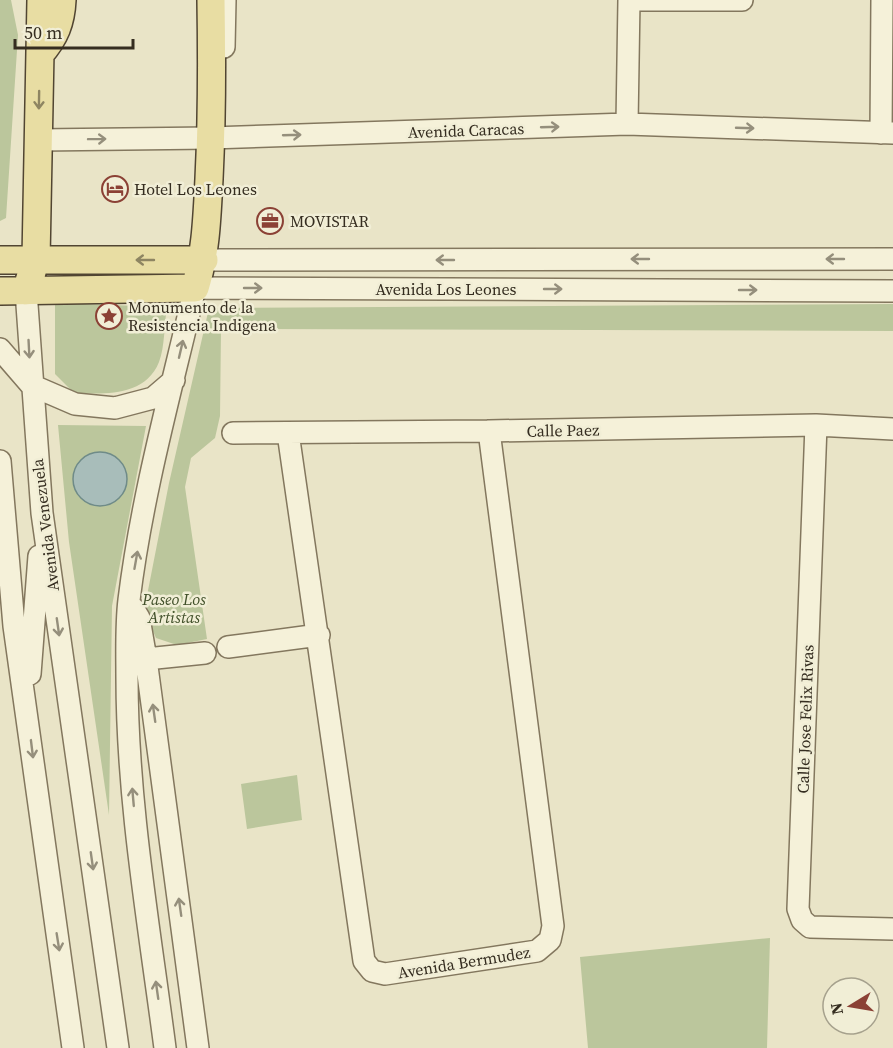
<svg xmlns="http://www.w3.org/2000/svg" width="893" height="1048" viewBox="0 0 893 1048" font-family="'Source Serif 4',serif">
<style>
.green{fill:#bbc69c}
.water{fill:#a8bdba;stroke:#6f8b88;stroke-width:1.5}
.lines{fill:none;stroke-linecap:round;stroke-linejoin:round}
.minor-casing{stroke:#83775e;stroke-width:24}
.major-casing{stroke:#514532;stroke-width:30}
.minor{stroke:#f5f1d9;stroke-width:21}
.major{stroke:#e8dda3;stroke-width:27}
.oneway{stroke:#8e8562}
.oneway2{stroke:#958f7c}
.labels{text-anchor:middle;stroke-width:5;stroke-linejoin:round;paint-order:stroke}
.street-label{font-size:16px;fill:#352d20;stroke:#f1eed6}
.poi-label{font-size:16px;fill:#352d20;stroke:#f1eed6;text-anchor:start}
.park-label{font-size:16px;font-style:italic;fill:#404f29;stroke:#f1eed6}
</style>
<rect width="100%" height="100%" fill="#e9e4c7"/>
<path class="green" d="M0,0H11L18,35L6,218L0,221Z
M55,303L167,307C164,324 165,347 159,362C145,397 104,394 74,393L55,374Z
M893,304V331L221,329L220,416L215,438L191,458L185,487L207,639L177,645L156,638L144,611L169,483L209,308Z
M58,425L146,426L112,606L109,815L69,542Z
M297,775L302,820L247,829L241,784Z
M770,938L767,1048H588L580,957Z"/>
<path class="water" d="M73 479a27 27 0 1 1 54 0a27 27 0 1 1-54 0Z"/>
<g class="lines">
<defs>
<path id="minor" d="M637,0H742
M224,47L225,0
M627,124L629,0
M881,133L882,0
M39,140L211,138L627,124L893,133
M204,260L893,259
M26,291L42,513L118,1048
M0,349L31,385L75,404L115,408L153,398L174,380
M816,425L798,909L802,920L810,927L893,929
M233,433L489,431L816,425L893,429
M288,433L364,961L372,971L385,974L537,951L550,940L553,926L489,431
M0,461L14,626L73,1048
M133,608L139,618L146,659L198,1048
M228,647L319,635
M146,659L205,653
M30,674L39,556
M165,1048C149,925 127,801 127,677C127,652 126,625 129,600C142,494 171,391 195,288L893,291"/>
<path id="major" d="M40,54C55,37 61,22 62,0
M0,260H204
M0,291L195,288C206,252 207,217 209,179C212,119 212,60 211,0
M26,291L36,259L41,0"/>
</defs>
<use href="#minor" class="minor-casing"/>
<use href="#major" class="major-casing"/>
<use href="#minor" class="minor"/>
<use href="#major" class="major"/>
</g>
<defs><path id="oneway-shaft" d="M-6 0H5M1.5-3L5.5 0L1.5 3" fill="none" stroke-width="1.6" stroke-linecap="round" stroke-linejoin="round" transform="scale(1.5)"/></defs>
<g class="oneway">
<use href="#oneway-shaft" transform="translate(39 100) rotate(91)"/>
<use href="#oneway-shaft" transform="translate(145 260) rotate(-180)"/>
</g>
<g class="oneway2">
<use href="#oneway-shaft" transform="translate(550 127) rotate(-2)"/>
<use href="#oneway-shaft" transform="translate(745 128) rotate(2)"/>
<use href="#oneway-shaft" transform="translate(292 135) rotate(-2)"/>
<use href="#oneway-shaft" transform="translate(97 139) rotate(-1)"/>
<use href="#oneway-shaft" transform="translate(640 259) rotate(180)"/>
<use href="#oneway-shaft" transform="translate(835 259) rotate(180)"/>
<use href="#oneway-shaft" transform="translate(445 260) rotate(180)"/>
<use href="#oneway-shaft" transform="translate(253 288)"/>
<use href="#oneway-shaft" transform="translate(553 289)"/>
<use href="#oneway-shaft" transform="translate(748 290)"/>
<use href="#oneway-shaft" transform="translate(29 349) rotate(87)"/>
<use href="#oneway-shaft" transform="translate(181 349) rotate(-77)"/>
<use href="#oneway-shaft" transform="translate(136 560) rotate(-80)"/>
<use href="#oneway-shaft" transform="translate(58 627) rotate(82)"/>
<use href="#oneway-shaft" transform="translate(154 713) rotate(-98)"/>
<use href="#oneway-shaft" transform="translate(32 749) rotate(83)"/>
<use href="#oneway-shaft" transform="translate(133 797) rotate(-95)"/>
<use href="#oneway-shaft" transform="translate(92 861) rotate(82)"/>
<use href="#oneway-shaft" transform="translate(180 907) rotate(-98)"/>
<use href="#oneway-shaft" transform="translate(58 942) rotate(81)"/>
<use href="#oneway-shaft" transform="translate(157 990) rotate(-98)"/>
</g>
<defs>
<symbol id="hotel-ring" viewBox="-11 -11 22 22"><circle r="9.5" fill="#f1eed6" stroke="#8b4135" stroke-width="1.5"/><path d="M-6-4.5h1.5V1H6V5H4.5V3h-9V5H-6ZM-4 0a1.8 1.8 0 1 1 3.6 0ZM.5 0V-2.5h3Q6-2.5 6 0Z" fill="#8b4135"/></symbol>
<symbol id="office-ring" viewBox="-11 -11 22 22"><circle r="9.5" fill="#f1eed6" stroke="#8b4135" stroke-width="1.5"/><path d="M-6-3h4V-5.5h4V-3h4V5H-6ZM-1-4.5V-3h2v-1.5ZM-6 0V1H6V0Z" fill="#8b4135"/></symbol>
<symbol id="sight-ring" viewBox="-11 -11 22 22"><circle r="9.5" fill="#f1eed6" stroke="#8b4135" stroke-width="1.5"/><path d="M0-6L1.8-2.2L6-1.7L2.9 1.2L3.7 5.4L0 3.3L-3.7 5.4L-2.9 1.2L-6-1.7L-1.8-2.2Z" fill="#8b4135"/></symbol>
</defs>
<g fill-rule="evenodd">
<use href="#hotel-ring" x="100" y="174" width="30" height="30"/>
<use href="#office-ring" x="255" y="206" width="30" height="30"/>
<use href="#sight-ring" x="94" y="301" width="30" height="30"/>
</g>
<g class="labels">
<g class="street-label">
<text transform="translate(466 130) rotate(-2)" y="6">Avenida Caracas</text>
<text x="446" y="295">Avenida Los Leones</text>
<text transform="translate(563 430) rotate(-1)" y="6">Calle Paez</text>
<text transform="translate(45 525) rotate(-97)" y="6">Avenida Venezuela</text>
<text transform="translate(805 719) rotate(-88)" y="6">Calle Jose Felix Rivas</text>
<text transform="translate(464 962) rotate(-9)" y="6">Avenida Bermudez</text>
</g>
<g class="poi-label">
<text x="134" y="195">Hotel Los Leones</text>
<text x="290" y="227">MOVISTAR</text>
<text x="128" y="313">Monumento de la<tspan x="128" dy="18">Resistencia Indigena</tspan></text>
</g>
<g class="park-label">
<text x="174" y="605">Paseo Los<tspan x="174" dy="18">Artistas</tspan></text>
</g>
</g>
<g transform="translate(851 1006) rotate(259)"><circle r="28" fill="#f1eed6" stroke="#a6a18d" stroke-width="1.5"/>
<path d="M0-4.5L10 22L0 15L-10 22Z" fill="#8b4135"/>
<text y="-9" font-size="16" font-weight="bold" text-anchor="middle" fill="#352d20">N</text>
</g>
<path d="M15 39v9h118v-9" fill="none" stroke="#352d20" stroke-width="3"/>
<text x="24" y="39" font-size="18" fill="#352d20" stroke="#f1eed6" stroke-width="4.5" paint-order="stroke">50 m</text>
</svg>
